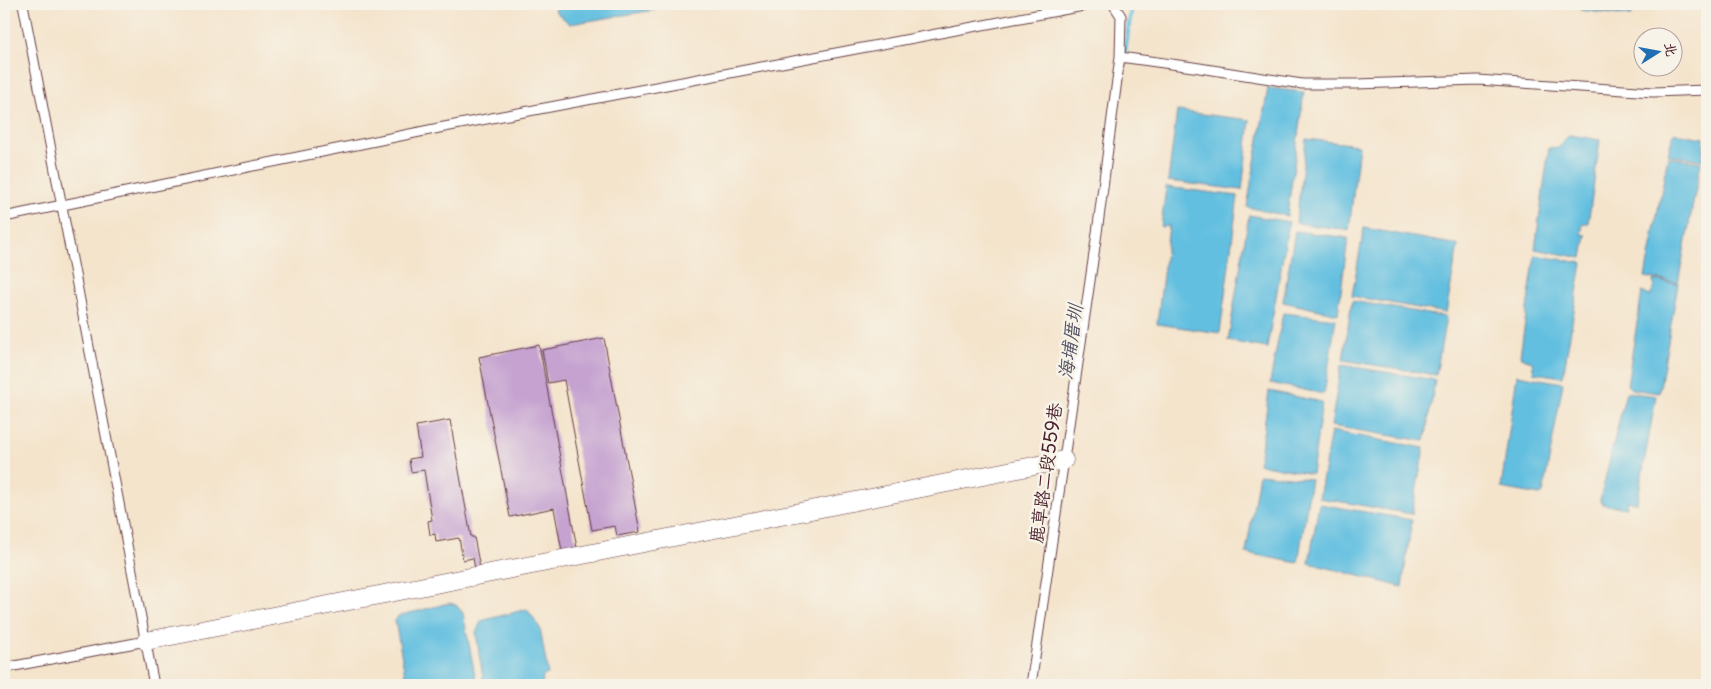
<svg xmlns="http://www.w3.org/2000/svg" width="1711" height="689" viewBox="0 0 1711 689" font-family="'Playpen Sans','LXGW WenKai TC',sans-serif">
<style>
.water{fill:#62bfe0;stroke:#566f86}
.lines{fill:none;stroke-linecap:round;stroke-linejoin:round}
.stream{stroke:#62bfe0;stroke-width:4.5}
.building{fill:#c5a2d0}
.service-casing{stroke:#643d43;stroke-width:11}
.minor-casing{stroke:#643d43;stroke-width:19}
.service{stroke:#fff;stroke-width:9}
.minor{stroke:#fff;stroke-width:18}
.labels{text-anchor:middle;stroke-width:5;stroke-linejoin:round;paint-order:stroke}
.street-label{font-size:18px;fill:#4a1f2b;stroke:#f7f3e8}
.water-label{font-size:19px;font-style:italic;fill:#514f61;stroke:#f7f3e8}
</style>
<rect width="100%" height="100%" fill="#f7f3e8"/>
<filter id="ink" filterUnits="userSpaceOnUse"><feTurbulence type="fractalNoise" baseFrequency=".02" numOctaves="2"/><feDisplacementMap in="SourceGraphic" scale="10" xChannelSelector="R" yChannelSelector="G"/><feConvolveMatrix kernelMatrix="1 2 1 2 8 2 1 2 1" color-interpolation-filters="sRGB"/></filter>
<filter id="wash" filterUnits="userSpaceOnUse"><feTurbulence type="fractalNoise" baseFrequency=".0096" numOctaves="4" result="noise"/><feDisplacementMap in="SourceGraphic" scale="20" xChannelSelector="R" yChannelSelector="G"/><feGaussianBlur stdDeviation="1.12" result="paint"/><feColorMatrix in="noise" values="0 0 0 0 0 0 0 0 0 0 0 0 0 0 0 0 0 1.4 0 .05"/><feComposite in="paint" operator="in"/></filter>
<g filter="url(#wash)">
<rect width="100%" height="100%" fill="#f4e4cc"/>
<path class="water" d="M554,4H657L654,10L570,24L556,12Z
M1581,4H1632L1631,16L1580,10Z
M1268,88L1304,92L1287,216L1247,207Z
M1177,111L1250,120L1242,190L1168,181Z
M1674,133L1704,138L1702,160L1668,155L1673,134Z
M1569,135L1600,140L1588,224H1583L1581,234L1586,235L1582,258L1535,249L1549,148L1559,147Z
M1306,139L1359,145L1349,230L1296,223Z
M1668,157L1701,162L1678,283L1645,277Z
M1166,187L1238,196L1220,333L1157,324L1169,226L1161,227Z
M1249,215L1289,222L1267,348L1228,341Z
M1364,228L1458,245L1446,313L1352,296Z
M1295,231L1348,238L1338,314L1283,302Z
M1535,255L1582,263L1563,377L1534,373L1532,362L1520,356Z
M1653,280L1678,284L1659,393L1631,389L1627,385L1642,292L1650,296L1654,287Z
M1352,301L1446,317L1436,375L1343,360Z
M1283,313L1336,319L1324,394L1270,383Z
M1341,365L1435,380L1425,441L1331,426Z
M1517,375L1563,383L1543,493L1540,495L1501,488Z
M1269,391L1322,402L1312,474L1259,464Z
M1626,392L1656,396L1637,503L1627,501L1626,508L1602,504L1600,500Z
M1331,431L1424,448L1412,514L1319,498Z
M1259,474L1311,479L1298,563L1246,553Z
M1319,504L1412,520L1402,587L1309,563Z
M449,603L456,605L463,613L477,685H407L395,621L398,616Z
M527,609L540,628L548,674L543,676L542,685H484L476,633L481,621Z"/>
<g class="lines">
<path class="stream" d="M1124,58L1132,4
M1037,685V669"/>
</g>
<g id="blocks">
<path class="building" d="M604,338L640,532L617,536L615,526L592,530L564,380L548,383L542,350Z
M539,345L577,548L562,551L554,508L510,517L479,357Z
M450,420L471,537H474L480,568L475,569L473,558L463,560L459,538L436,542L435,534L430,535L428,521L432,520L424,470L411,472L409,459L421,457L416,426Z"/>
</g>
</g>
<g filter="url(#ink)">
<use href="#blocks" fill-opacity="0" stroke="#643d43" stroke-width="1"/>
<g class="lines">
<defs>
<path id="service" d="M23,4L154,685
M1120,57L1193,67L1302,84H1356L1478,80L1653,92L1707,90
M4,217L439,128L1094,4
M4,668L146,641
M1031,685L1097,233L1120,57L1121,16L1113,4"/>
<path id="minor" d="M146,641L1064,460"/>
</defs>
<use href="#service" class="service-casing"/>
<use href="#minor" class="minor-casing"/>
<use href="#service" class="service"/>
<use href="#minor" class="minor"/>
</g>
</g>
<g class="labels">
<g class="street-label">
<text transform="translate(1046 473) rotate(-82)" y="6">鹿草路二段559巷</text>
</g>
<g class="water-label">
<text transform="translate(1070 342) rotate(-82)" y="7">海埔厝圳</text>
</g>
</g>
<rect width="1711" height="689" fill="none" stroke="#f7f3e8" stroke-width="20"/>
<g transform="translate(1658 52) rotate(79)"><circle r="24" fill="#f7f3e8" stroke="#b29e9c"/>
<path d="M0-4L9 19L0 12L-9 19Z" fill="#1f6fb2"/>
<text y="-8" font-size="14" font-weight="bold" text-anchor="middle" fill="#4a1f2b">北</text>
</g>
</svg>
